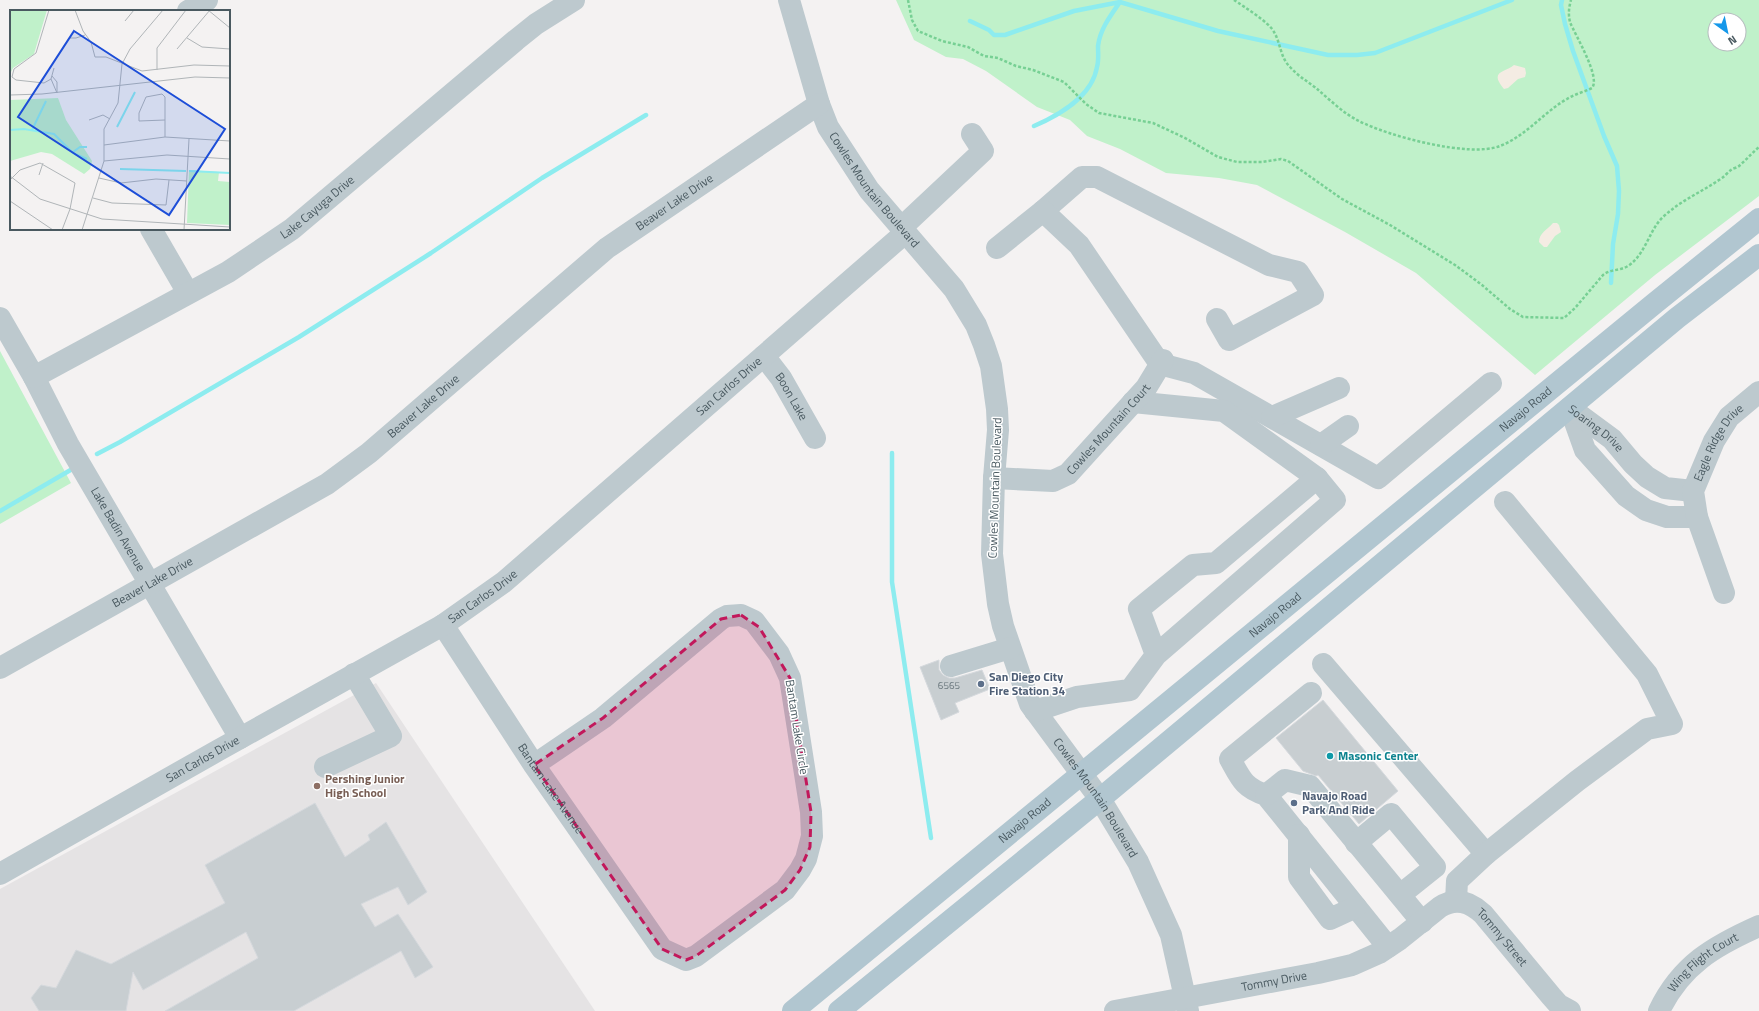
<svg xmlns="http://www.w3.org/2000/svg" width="1759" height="1011" viewBox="0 0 1759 1011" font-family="'Titillium Web',sans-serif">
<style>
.education{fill:#e5e3e4}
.green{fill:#c0f1ca;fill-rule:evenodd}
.sand{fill:#f4ece3}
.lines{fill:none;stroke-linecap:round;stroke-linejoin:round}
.stream{stroke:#8decef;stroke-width:4.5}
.building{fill:#c8ced1;stroke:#d5d9dd}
.path{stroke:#77d094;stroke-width:2.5;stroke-dasharray:3 2;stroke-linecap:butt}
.minor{stroke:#bdc9ce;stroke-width:22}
.major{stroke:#b1c6d0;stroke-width:22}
.marked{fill:#c2185b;fill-opacity:0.2;stroke:#c2185b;stroke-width:3;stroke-dasharray:8 5;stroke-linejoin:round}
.service-dot{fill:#5c6f8a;stroke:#fff;stroke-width:1.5}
.culture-dot{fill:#0f9aa8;stroke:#fff;stroke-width:1.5}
.education-dot{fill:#8d6e63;stroke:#fff;stroke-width:1.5}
.labels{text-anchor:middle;stroke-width:3;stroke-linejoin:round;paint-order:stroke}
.number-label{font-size:10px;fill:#69767c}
.street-label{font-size:12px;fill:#495960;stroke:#fff}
.service-label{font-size:12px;font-weight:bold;fill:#4e5e75;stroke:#fff;text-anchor:start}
.culture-label{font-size:12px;font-weight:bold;fill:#0d838f;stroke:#fff;text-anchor:start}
.education-label{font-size:12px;font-weight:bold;fill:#785e54;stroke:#fff;text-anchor:start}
.inset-river{fill:none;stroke:#8decef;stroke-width:2}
.inset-road{fill:none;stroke:#b0b5b8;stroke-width:1}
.view{fill:#1d4ed8;fill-opacity:0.15;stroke:#1d4ed8;stroke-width:2}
.inset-edge{fill:none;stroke:#495960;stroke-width:2}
</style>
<rect width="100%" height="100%" fill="#f4f2f2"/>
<path class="education" d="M376,683L595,1011H0V889Z"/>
<path class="green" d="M896,0H1759V196L1655,275L1535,375L1416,273L1345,232L1257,185L1219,178L1166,173L1120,149L1087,136L1070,120L1037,107L986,71L963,59L946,57L914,40ZM1715,20H1739V44H1715Z
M0,351L71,483L0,524Z"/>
<path class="sand" d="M1514,65L1525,68L1526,73L1525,77L1518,79L1508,88L1504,89C1489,71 1504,73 1514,65Z
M1553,223H1557L1559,225L1561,232L1555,236L1547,247H1544L1539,242C1539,233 1547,230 1553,223Z"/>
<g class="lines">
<path class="stream" d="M1562,0L1561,5L1565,24L1573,51L1604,136L1617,166L1619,191L1618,214L1613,244L1611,283
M970,21L989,30L994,35H1005L1074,11L1120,2L1218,31L1328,55H1357L1375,53L1393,46L1512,0
M1034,126C1059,115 1092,97 1097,67C1099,60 1098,53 1098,46C1100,29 1111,15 1120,2
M892,453V582L931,838
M97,454L120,442L299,337L431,253L542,178L646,115
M0,511L74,468"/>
</g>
<path class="building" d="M939,660V670L943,675L949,678H955L982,670L990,689L955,703L959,712L941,720L920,667Z
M1323,700L1398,791L1359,824L1318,775L1316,776L1303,771L1276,738Z
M315,803L345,857L370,840L368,835L386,822L427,892L408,905L398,887L361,904L375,927L398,914L433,967L415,978L401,951L294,1011H165L258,958L246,932L143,990L133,972L126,1011H39L31,998L41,985L56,988L76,950L111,964L225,903L205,865Z"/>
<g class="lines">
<path class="path" d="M908,0L912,20L918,31L942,41L968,47L984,56L998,58L1016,66L1033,70L1064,82L1086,104L1099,113L1153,123L1185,138L1218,157L1237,162H1262L1281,159L1288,161L1342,199L1390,225L1455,265L1482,285L1510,309L1523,317L1564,318L1575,308L1603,275C1610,269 1620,271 1628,266C1646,254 1649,230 1663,217C1681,200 1702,192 1722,178C1725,176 1728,172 1731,170C1733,168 1737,168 1739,166C1746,160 1752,153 1759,147
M1234,0C1243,6 1270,23 1274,32C1281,44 1280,57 1290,67C1298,76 1307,81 1316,88C1329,99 1344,114 1359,121C1388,136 1469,158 1500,146C1526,136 1544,112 1567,99C1575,94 1584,92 1592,88C1601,77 1575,35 1570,22C1568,14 1569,7 1571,0"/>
<g class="minor">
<path id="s1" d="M789,0L819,104L828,127L869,190L954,289L976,325L984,345L991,366L997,409L998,430L994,478L992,554L998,604L1003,626L1030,704L1100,799L1138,862L1171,935L1188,1011"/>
<path d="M188,11L207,0"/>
<path d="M1043,211L1082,177H1097L1269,265L1298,272L1313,295L1229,340L1217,319"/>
<path d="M901,228L983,151L972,134"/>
<path d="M151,229L188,293"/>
<path d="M997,248L1043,211L1079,245L1160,364L1194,373L1378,478L1491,383"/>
<path id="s2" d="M0,318L34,377L68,444L240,738"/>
<path id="s3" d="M764,356L781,378L815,438"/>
<path id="s4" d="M34,377L228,272L292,229L516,40L536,24L574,0"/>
<path d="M1133,402L1224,411L1317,478"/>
<path d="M1570,408L1585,450L1626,496L1646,510L1667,517H1697"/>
<path id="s5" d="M1570,408L1612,439L1633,464L1647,477L1665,488L1693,491"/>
<path d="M1272,417L1339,388"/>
<path d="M1321,445L1348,426"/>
<path id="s6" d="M994,478L1053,481L1068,474L1146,388L1163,360"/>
<path id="s7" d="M1724,593L1697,517L1693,491L1714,441L1729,417L1759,392"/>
<path id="s8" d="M443,625L534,765L662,949L686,960L696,956L785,890L800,870L806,859L812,836L811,812L790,678L779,654L754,621L741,615L727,616L721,619L603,718L534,765"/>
<path d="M1323,664L1486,854"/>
<path d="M951,666L1010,648"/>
<path id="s9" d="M0,668L327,484L369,453L607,248L819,104"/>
<path d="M1311,693L1230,759C1241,779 1244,788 1266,795L1388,947"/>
<path d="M1035,711L1077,697L1130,690L1156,655L1335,500L1317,478L1216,563L1193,565L1139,609L1156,655"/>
<path d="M325,767L391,736L354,674"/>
<path d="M1266,795L1285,780L1310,786L1422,922"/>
<path d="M1299,835V877L1330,919L1356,907"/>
<path d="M1356,843L1391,814L1435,867L1400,895"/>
<path id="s10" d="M0,874L217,751L443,625L504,582L905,233"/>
<path d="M1456,901L1457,881L1486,854L1577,781L1647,729L1672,724L1647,674L1505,502"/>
<path id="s11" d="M1115,1011L1318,973L1352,965L1379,953L1400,939L1440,907C1456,897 1470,902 1483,914L1551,996L1559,1005L1570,1011"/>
<path id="s12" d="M1659,1011C1681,965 1714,946 1759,926"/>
</g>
<g class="major">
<path id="s13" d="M793,1011L1655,303L1759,219"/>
<path d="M839,1011L1100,799L1677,318L1759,255"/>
</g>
</g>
<path class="marked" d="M741,615L759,627L790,678L811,812L810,847L800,870L785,890L696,956L686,960L662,949L534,765L603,718L721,619Z"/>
<g class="service-dot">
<circle cx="981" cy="684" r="4"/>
<circle cx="1294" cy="803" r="4"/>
</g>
<circle class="culture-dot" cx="1330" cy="756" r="4"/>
<circle class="education-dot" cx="317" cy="786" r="4"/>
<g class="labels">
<g class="number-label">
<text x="949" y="689">6565</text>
</g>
<g class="street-label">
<text dy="4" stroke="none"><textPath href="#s1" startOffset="211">Cowles Mountain Boulevard</textPath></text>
<text dy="4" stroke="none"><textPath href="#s9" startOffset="823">Beaver Lake Drive</textPath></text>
<text dy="4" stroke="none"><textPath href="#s4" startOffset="331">Lake Cayuga Drive</textPath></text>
<text dy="4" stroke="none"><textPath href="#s10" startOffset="881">San Carlos Drive</textPath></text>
<text dy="4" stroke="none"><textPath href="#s3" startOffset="49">Boon Lake</textPath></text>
<text dy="4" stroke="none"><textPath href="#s9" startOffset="499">Beaver Lake Drive</textPath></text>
<text dy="4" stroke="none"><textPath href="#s13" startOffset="948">Navajo Road</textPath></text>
<text dy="4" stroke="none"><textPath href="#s6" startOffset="136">Cowles Mountain Court</textPath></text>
<text dy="4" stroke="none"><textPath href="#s5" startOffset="33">Soaring Drive</textPath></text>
<text dy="4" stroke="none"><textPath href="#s7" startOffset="162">Eagle Ridge Drive</textPath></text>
<text transform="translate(995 488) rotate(-88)" y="4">Cowles Mountain Boulevard</text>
<text dy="4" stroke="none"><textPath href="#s2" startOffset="242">Lake Badin Avenue</textPath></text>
<text dy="4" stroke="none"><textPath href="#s9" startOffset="175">Beaver Lake Drive</textPath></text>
<text dy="4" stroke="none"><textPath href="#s10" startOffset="557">San Carlos Drive</textPath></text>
<text dy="4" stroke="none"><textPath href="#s13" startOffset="624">Navajo Road</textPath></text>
<text transform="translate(797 727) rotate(81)" y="4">Bantam Lake Circle</text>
<text dy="4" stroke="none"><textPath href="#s10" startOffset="233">San Carlos Drive</textPath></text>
<text dy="4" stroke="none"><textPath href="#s8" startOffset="196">Bantam Lake Avenue</textPath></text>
<text dy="4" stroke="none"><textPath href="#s1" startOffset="883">Cowles Mountain Boulevard</textPath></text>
<text dy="4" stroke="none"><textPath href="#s13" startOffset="300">Navajo Road</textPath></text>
<text dy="4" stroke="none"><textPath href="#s11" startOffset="425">Tommy Street</textPath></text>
<text dy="4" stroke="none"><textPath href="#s12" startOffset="67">Wing Flight Court</textPath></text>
<text dy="4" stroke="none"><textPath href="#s11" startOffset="162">Tommy Drive</textPath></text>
</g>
<g class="service-label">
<text x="989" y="681">San Diego City<tspan x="989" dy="14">Fire Station 34</tspan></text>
<text x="1302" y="800">Navajo Road<tspan x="1302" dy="14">Park And Ride</tspan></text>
</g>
<g class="culture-label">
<text x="1338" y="760">Masonic Center</text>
</g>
<g class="education-label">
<text x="325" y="783">Pershing Junior<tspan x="325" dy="14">High School</tspan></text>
</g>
</g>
<g transform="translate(10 10)">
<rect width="220" height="220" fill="#f4f2f2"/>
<path d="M0,0H37L24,44L3,58L0,64ZM48,88L56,110L82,151L80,159L74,164L42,144L31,142L0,151V90ZM179,160L209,162L208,171L220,172V215L177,213Z" fill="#c0f1ca"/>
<path class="inset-river" d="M107,117L125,82M0,120L14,119L44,124L63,143L77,149M22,120L36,91M63,142L70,137H77M110,159L176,161M179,161L220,163"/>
<path class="inset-road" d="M65,0L73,21L81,32L85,47H96L132,61L184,55L220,56M198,0L220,18M115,11L124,0M59,28H66L75,25M177,28L192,37L220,39M167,39L200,0M147,60V38L176,0M42,66L47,72V83M2,67L4,59L26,43L39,0M2,67L6,70L34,73L41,69L44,58M41,69L47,83M0,85L32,84L185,67L220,68M79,110L93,105L100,109M155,110L129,111V103L136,87L152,84L155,87V127M94,135L155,127L220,131M94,151L157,145L220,149M29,165L33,153M0,166L30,189L92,209L220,217M89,168L111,173L146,169L177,171M0,170L10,160L30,153L65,173L60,199L52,220M83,188L102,193L156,195L159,170M0,191L43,220M72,220L94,151V119L108,93L112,54L120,39L153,0M174,220L179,129"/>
<path class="view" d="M64,21L215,119L159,205L8,107Z"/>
<rect width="220" height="220" class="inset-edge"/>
</g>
<g transform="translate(1727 32) rotate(147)"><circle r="19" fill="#ffffff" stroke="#b6bdbf"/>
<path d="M0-3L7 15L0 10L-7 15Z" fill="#1598ea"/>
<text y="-6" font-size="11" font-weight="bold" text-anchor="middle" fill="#495960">N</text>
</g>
</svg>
